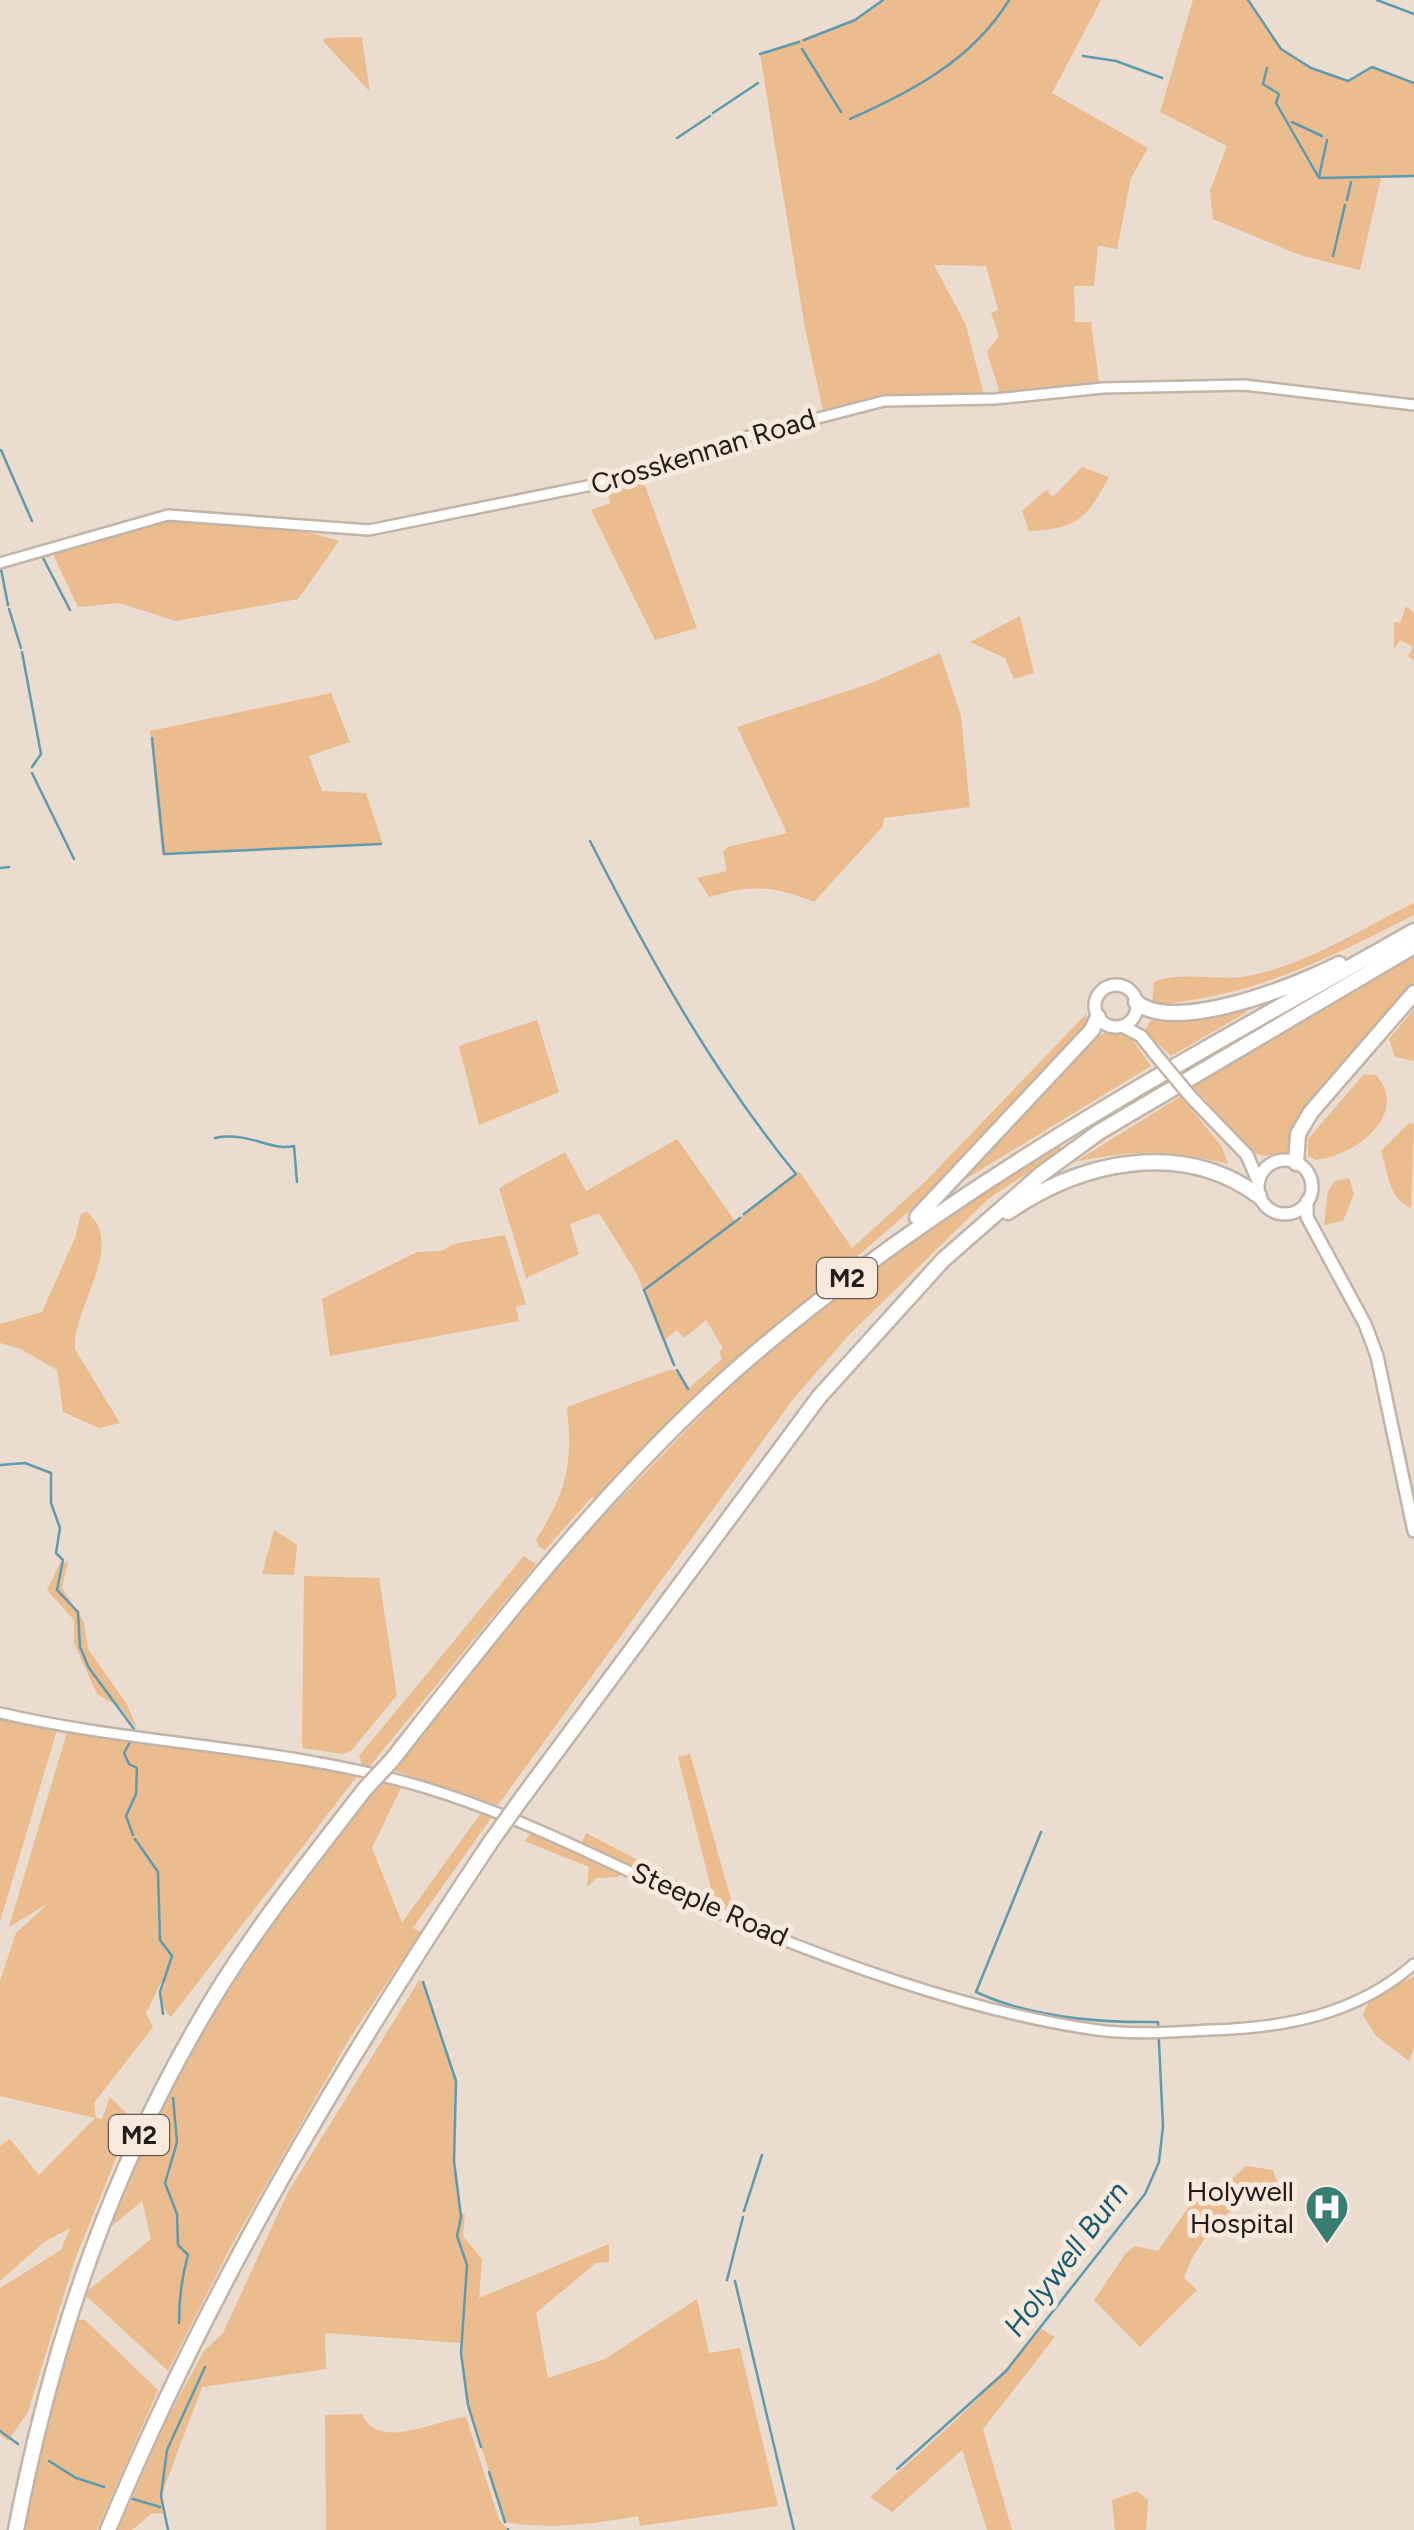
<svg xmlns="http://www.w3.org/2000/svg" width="1414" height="2530" viewBox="0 0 1414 2530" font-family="Figtree,sans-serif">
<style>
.green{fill:#ebbc8e}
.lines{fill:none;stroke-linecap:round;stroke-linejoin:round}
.stream{stroke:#609aae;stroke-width:2.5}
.minor-casing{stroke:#c2b4a7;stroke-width:14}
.major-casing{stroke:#c2b4a7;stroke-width:16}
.highway-casing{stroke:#c2b4a7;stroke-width:19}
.minor{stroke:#fff;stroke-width:9}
.major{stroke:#fff;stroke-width:11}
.highway{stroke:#fff;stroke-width:14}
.major-bridge-casing{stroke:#c2b4a7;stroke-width:16;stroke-linecap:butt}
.highway-bridge-casing{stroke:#c2b4a7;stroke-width:19;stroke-linecap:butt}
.major-bridge{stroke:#fff;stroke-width:11}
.highway-bridge{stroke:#fff;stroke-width:14}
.labels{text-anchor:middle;stroke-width:10;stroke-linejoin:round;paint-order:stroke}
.shield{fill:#f7e9db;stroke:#625a52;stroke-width:2.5}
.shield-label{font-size:25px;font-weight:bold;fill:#221d18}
.street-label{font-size:28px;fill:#221d18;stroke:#f7e9db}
.poi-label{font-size:28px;fill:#221d18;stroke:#f7e9db;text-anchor:end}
.water-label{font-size:30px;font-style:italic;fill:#185c71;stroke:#f7e9db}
</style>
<rect width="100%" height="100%" fill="#eadcce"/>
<path class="green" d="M883,0H1101L1052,93L1148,148L1131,178L1117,249L1098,246L1094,286H1074L1075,322H1091L1099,382L1000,393L987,352L999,336L991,313L998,310L986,266L934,265L966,325L984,395L876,399L823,410L805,328L760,54L855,20Z
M1193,0H1248L1281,49L1311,68L1348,81L1372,67L1414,83V176L1381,178L1360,270L1300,255L1213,219L1210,191L1227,146L1160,112Z
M362,37V40L370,92L324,42V38Z
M1082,467L1109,477C1087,518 1077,529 1029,531L1022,511L1046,490L1053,497Z
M642,478L697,628L655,640L591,510L611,503L604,487Z
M172,517L300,530L339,541L298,599L176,621L119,603L78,607L52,552Z
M1406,606L1414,613V661L1408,656L1413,647L1400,640L1394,649V622L1400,623Z
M1020,616L1034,673L1014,679L1005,658L970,642Z
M940,653L961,716L970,807L884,818L883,826L814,902C774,886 752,884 709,897L697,878L727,871L723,852L728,847L787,833L737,727L869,684Z
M331,693L350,742L309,756L322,791L366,793L383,844L162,855L150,731Z
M1414,903V915C1325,960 1253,997 1152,1005L1154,982C1186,970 1220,983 1253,975C1309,963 1363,928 1414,903Z
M1414,952V982L1312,1099L1292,1128L1288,1152L1264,1156L1254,1153L1189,1082Z
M1239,1008L1247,1012L1171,1056L1145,1031L1150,1021Z
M1414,1009V1061L1395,1057L1389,1039Z
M1086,1014L1088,1024L1077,1038L937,1187L688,1404L594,1500L592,1497L545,1550L539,1547L536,1540C567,1491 573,1464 567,1407L669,1370H677L689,1388L722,1359L719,1352L723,1348L706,1320L684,1338L677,1330L663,1341L637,1274L599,1213L570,1224L579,1254L526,1278L499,1188L565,1152L586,1191L677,1139L735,1221L799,1171L852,1248L926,1181Z
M537,1020L559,1092L479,1125L459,1046Z
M1109,1031L1132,1039L1151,1066L964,1180L1098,1036Z
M1364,1074L1376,1075C1411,1115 1354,1156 1316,1160L1308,1156V1139Z
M1181,1096L1222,1147L1228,1164C1169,1149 1133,1150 1075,1162Z
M1409,1123L1414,1124L1411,1208C1388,1198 1388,1172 1381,1151Z
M1058,1142L1062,1150L988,1199L849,1335L793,1399L498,1805L395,1771L537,1584L748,1367L838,1291L961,1203Z
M1349,1178L1354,1194L1343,1221L1324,1225L1328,1191L1335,1181Z
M87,1212C127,1245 72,1307 75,1349L120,1423L99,1428L63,1412L57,1370L21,1349L0,1343V1324L42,1312L75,1238L81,1214Z
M505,1235L526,1304L516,1307L519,1321L330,1356L322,1299L417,1252L442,1251L453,1244Z
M274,1530L297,1545L294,1575L262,1574Z
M524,1556L536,1564L369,1767L362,1765L359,1756Z
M68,1562L62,1588L84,1622L88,1649L126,1703L138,1730L121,1708L97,1694L74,1643V1620L47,1590L60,1563Z
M304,1576L379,1578L397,1695L352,1750L343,1754L302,1748Z
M0,1717L57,1730L0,1922Z
M67,1732L240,1750L358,1775L171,2017C161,2008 158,1995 166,1984L162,1981L146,2013L153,2027L94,2103L96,2118L102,2119L110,2097L132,2119L74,2262L28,2412L8,2441L0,2434V2288L61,2250L70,2228L44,2242L0,2281V2146L10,2139L39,2175L95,2118L0,2096V1981L16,1933L50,1902L9,1927Z
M690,1754L736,1917L582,1842L586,1833L714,1900L678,1757Z
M381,1782L401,1788L372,1848L402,1923L365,1974L481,1813L491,1818L413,1928L421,1932L351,2036L230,2248L168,2371L84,2294L151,2239L142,2201L111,2227C137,2160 165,2094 201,2031C252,1942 318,1862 381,1782Z
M535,1829L621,1872L618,1877L597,1878L587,1887L589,1867L524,1841Z
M1414,1976V2048L1409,2061L1376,2036L1363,2015L1369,2001Z
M420,1979L456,2081L454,2161L461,2213L465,2214L463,2236L482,2259L479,2298L609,2244V2262L596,2263L536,2313L548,2378L605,2359L697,2299L709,2353L740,2348L778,2506L640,2526L638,2516C592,2524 551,2530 505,2522L468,2405L461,2343L325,2333L326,2369L202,2387L161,2496L163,2513L151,2514L132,2530H118L167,2419L204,2351L223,2333L288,2192Z
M1246,2166L1273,2170L1279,2186C1239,2192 1195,2241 1184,2278L1197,2290L1140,2347L1094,2300L1126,2253L1135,2246L1158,2251L1187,2209L1204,2196L1218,2192Z
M71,2320H85L158,2390L97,2530H23Z
M1041,2329L1055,2337L983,2429L1012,2530H987L962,2450L892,2512L870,2497C929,2444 990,2394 1041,2329Z
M362,2414C377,2453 441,2418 466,2417L499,2519L508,2530H326L325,2415Z
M1137,2491L1148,2500L1146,2530H1115L1112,2500Z"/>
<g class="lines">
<path class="stream" d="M1248,0L1281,49L1311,68L1348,81L1372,67L1414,83
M1377,0L1414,14
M804,40L855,20L883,0
M802,49L841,112
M760,54L799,42
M1083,56L1116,61L1162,78
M1267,68L1263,84L1279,94L1276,103L1319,178
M713,113L758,83
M850,119C913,91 972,60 1009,0
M1292,122L1322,136
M677,138L710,116
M1319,177L1327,140
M1320,178L1414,176
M1347,200L1351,182
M1333,256L1345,205
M1,450L32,521
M42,556L70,610
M1,569L8,605
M9,609L21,648
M22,652L41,754L32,767
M152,738L164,854L381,844
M32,773L74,859
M590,841C650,959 712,1071 796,1174L744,1214
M0,868L9,867
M215,1138C248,1131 273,1152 294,1146L297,1182
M674,1365L644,1290L740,1218
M677,1370L688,1389
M0,1465L25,1463L51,1473V1503L60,1528L56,1553L63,1560L57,1590L78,1612L80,1647L89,1668L134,1729
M131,1740L124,1753L129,1764L137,1768L136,1794L126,1816L133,1835
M135,1839L158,1872L160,1940L172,1956L160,1992L163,2014
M423,1982L456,2081L454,2161L461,2217L457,2236L467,2265L461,2353L468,2405L481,2447
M173,2098L177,2142L165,2183L177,2214L178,2245L188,2255C182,2276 179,2301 179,2323
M744,2211L762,2155
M727,2280L743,2217
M735,2281L794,2530
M0,2431L18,2444
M49,2461L76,2478L104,2487
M897,2469L1006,2371L1145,2194L1159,2162L1163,2126L1158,2022C1099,2023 1030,2017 976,1992L1041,1832
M489,2472L505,2522
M133,2499L160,2507
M508,2529V2530
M168,2530L161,2496L167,2450L205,2367"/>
<defs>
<path id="minor" d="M0,563L168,515L369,530L622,479L749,436L884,401L995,399L1103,388L1244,385L1414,405
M0,1713C142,1746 282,1745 423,1787C526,1818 612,1865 708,1908C822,1959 974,2013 1097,2030C1134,2035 1173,2032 1210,2030C1284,2028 1356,2015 1414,1964"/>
<path id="major" d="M1095 1006a21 21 0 1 1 42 0a21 21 0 1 1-42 0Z
M1122,1026L1141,1036L1156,1055
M1191,1097L1247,1155L1258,1181
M1258 1187a27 27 0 1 1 54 0a27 27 0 1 1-54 0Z
M1307,1201V1217L1365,1324L1377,1356L1414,1531"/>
<path id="highway" d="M1136,1002C1175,1035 1298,985 1339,964
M1296,1163L1298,1134L1311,1112L1414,993
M1008,1212C1082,1161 1182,1139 1259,1196
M917,1217L1092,1030L1098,1017
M392,1760C498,1625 603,1489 731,1374C936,1193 1177,1065 1414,931
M522,1798L819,1397L943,1260L1040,1175L1099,1132L1414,946
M16,2530C53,2338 114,2160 217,1992C261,1921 314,1855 365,1789
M108,2530C210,2285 345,2060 492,1840"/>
</defs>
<use href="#minor" class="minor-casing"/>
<use href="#major" class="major-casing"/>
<use href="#highway" class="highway-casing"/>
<use href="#minor" class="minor"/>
<use href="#major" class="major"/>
<use href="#highway" class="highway"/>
<defs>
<path id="major-bridge" d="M1156,1055L1191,1097"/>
<path id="highway-bridge" d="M365,1789L392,1760
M492,1840L522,1798"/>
</defs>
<use href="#major-bridge" class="major-bridge-casing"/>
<use href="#highway-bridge" class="highway-bridge-casing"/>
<use href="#major-bridge" class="major-bridge"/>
<use href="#highway-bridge" class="highway-bridge"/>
</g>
<defs>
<symbol id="hospital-pin" viewBox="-11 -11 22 30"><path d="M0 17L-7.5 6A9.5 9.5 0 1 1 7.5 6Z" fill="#377d73" stroke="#f7e9db"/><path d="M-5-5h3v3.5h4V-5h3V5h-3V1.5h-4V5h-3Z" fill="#fff"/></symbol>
</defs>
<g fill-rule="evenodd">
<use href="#hospital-pin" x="1302" y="2182" width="50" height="68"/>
</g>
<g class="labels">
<g class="shield">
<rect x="817" y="1258" width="60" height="40" rx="8"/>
<rect x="109" y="2115" width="60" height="40" rx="8"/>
</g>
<g class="shield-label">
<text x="847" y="1287">M2</text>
<text x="139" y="2144">M2</text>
</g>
<g class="street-label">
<text transform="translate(703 451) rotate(-17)" y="10">Crosskennan Road</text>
<text transform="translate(710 1904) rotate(24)" y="10">Steeple Road</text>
</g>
<g class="poi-label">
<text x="1294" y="2201">Holywell<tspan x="1294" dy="32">Hospital</tspan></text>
</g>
<g class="water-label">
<text transform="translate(1066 2259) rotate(-53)" y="10">Holywell Burn</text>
</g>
</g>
</svg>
